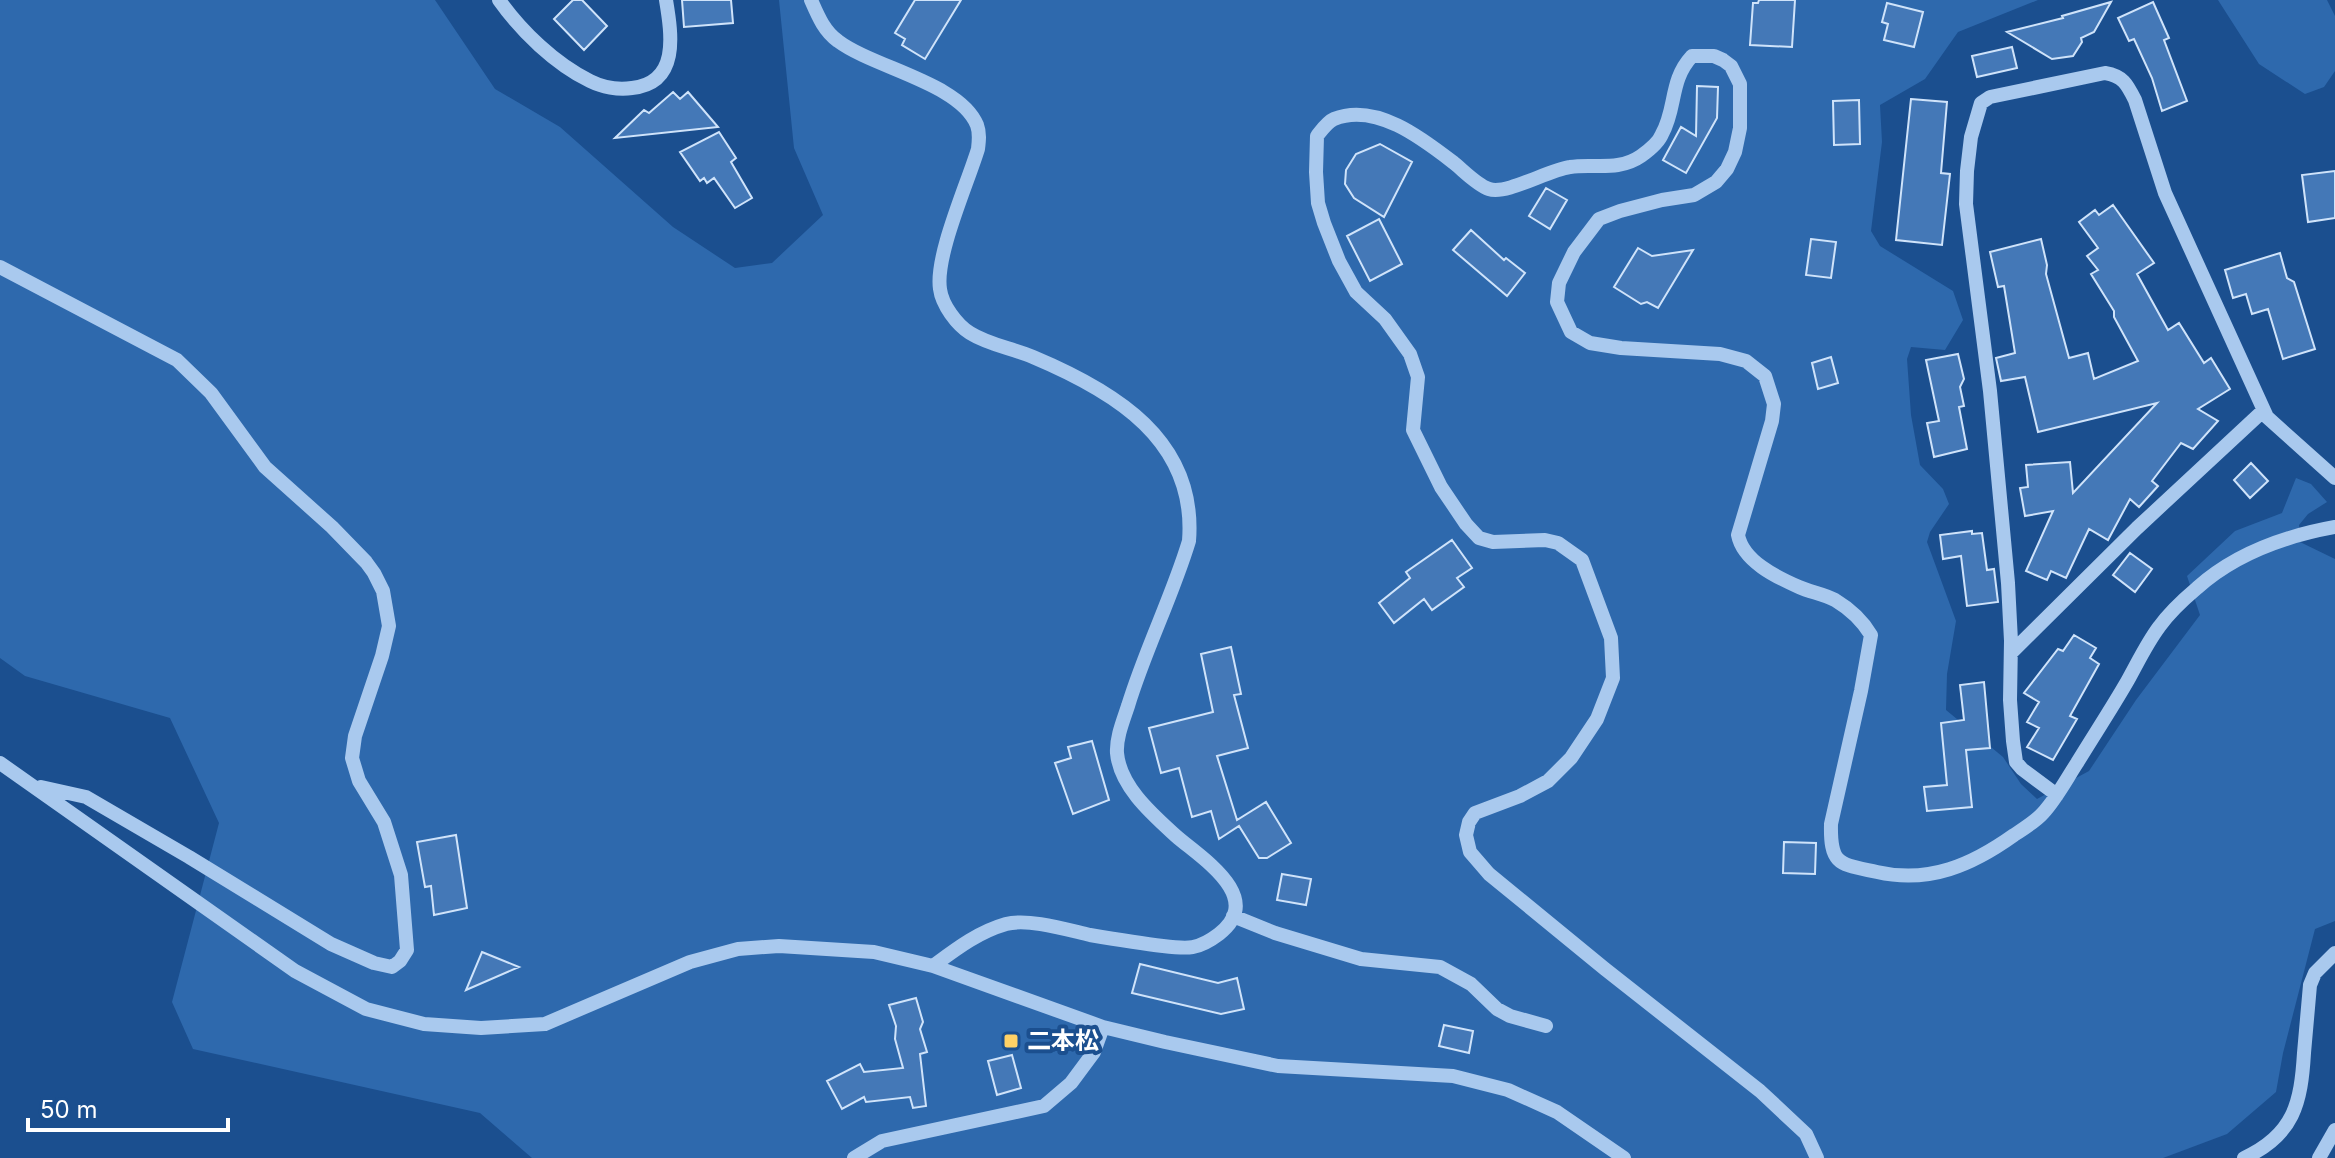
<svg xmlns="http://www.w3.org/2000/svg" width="2335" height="1158" viewBox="0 0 2335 1158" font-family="Inter,'Noto Sans JP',sans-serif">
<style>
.green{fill:#2e69ad}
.building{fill:#4478b7;stroke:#cfe3fa;stroke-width:2}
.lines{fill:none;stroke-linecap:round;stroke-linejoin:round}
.minor{stroke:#a9c9ee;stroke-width:14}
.poi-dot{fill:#ffd166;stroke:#1b4f8f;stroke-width:3}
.labels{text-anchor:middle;stroke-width:8;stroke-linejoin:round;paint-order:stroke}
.poi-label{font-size:24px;font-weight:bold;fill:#fff;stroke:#1b4f8f;text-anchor:start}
</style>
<rect width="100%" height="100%" fill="#1b4f8f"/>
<path class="green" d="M0,0H435L495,89L560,127L673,227L735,268L772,263L823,215L794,148L779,0H2038L1958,32L1925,79L1880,105L1882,142L1871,231L1880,246L1953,291L1963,320L1945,350L1911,347L1907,359L1911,415L1920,465L1943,489L1949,504L1930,532L1927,542L1956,621L1947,674L1946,710L2003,757L2021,784L2037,799L2089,771L2136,700L2200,615L2187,576L2235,531L2282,513L2296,478L2311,484L2327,502L2308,514L2299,525L2300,542L2335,559V921L2315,929L2283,1053L2276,1092L2227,1134L2163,1158H532L480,1113L193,1049L172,1002L219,823L170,718L25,676L0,658Z
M2218,0H2327L2335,16V71L2324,87L2305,94L2259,64Z"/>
<path class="building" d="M573,0H582L607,26L584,50L554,19Z
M682,0H731L733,23L684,27Z
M915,0H961L925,59L902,45L905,39L895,33Z
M1759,0H1795L1792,47L1750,45L1753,3H1758Z
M2111,2L2094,32L2081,38L2082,42L2073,56L2052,59L2007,32L2063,18L2062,16Z
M2153,2L2169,38L2164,40L2187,101L2162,111L2152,78L2134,39L2129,41L2118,18Z
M1887,3L1923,12L1914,47L1884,40L1888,24L1882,22Z
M2012,47L2017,68L1977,77L1972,56Z
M1697,86L1718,87L1717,118L1686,173L1663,160L1681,127L1696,136Z
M673,92L680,99L688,92L718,127L615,138L644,110L649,113Z
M1911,99L1947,102L1941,173L1950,174L1942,245L1896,240Z
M1859,100L1860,144L1834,145L1833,101Z
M719,132L736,158L731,162L752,198L735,208L714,178L707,183L704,178L700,181L680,152Z
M1380,144L1412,162L1384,217L1354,198L1345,184L1346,170L1356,154Z
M2335,171V218L2308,222L2302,175Z
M1546,188L1567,200L1550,229L1529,216Z
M2113,205L2154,263L2137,274L2168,330L2179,323L2204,363L2211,358L2230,389L2198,409L2218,421L2193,449L2181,443L2152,481L2158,486L2139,507L2130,499L2108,540L2089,529L2066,578L2051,571L2047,580L2026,571L2053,511L2025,516L2020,488L2028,487L2026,465L2070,462L2073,493L2157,403L2038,432L2025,377L2001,381L1996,358L2015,353L2004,286L1998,287L1990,252L2041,239L2047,265L2046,274L2069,358L2088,353L2094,379L2138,361L2114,317V311L2091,274L2098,270L2087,256L2098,248L2079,222L2095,210L2099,215Z
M1379,219L1402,264L1370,281L1347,236Z
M1471,230L1504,260L1506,258L1525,273L1507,296L1453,250Z
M1811,239L1836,242L1831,278L1806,275Z
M1638,248L1652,256L1693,250L1658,308L1647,302L1641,304L1614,287Z
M2280,253L2287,278L2294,282L2315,349L2283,359L2268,309L2252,314L2246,294L2233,298L2225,270Z
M1958,354L1964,379L1960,387L1964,406L1959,407L1967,449L1934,457L1927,423L1939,421L1926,360Z
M1831,357L1838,383L1818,389L1812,363Z
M2251,463L2268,481L2250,498L2234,480Z
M1972,531V534L1982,533L1987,570L1994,569L1998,602L1967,606L1961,556L1943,559L1940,535Z
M1452,540L1472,568L1457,578L1464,587L1432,610L1424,599L1394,623L1379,603L1410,578L1406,572Z
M2130,553L2152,569L2135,592L2113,575Z
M2074,635L2096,648L2090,658L2099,664L2070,716L2077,719L2053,760L2027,747L2039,728L2027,722L2039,702L2024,693L2058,649L2063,651Z
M1231,647L1241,694L1234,695L1248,748L1217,756L1237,820L1266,802L1291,843L1267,858H1259L1239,826L1219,839L1211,811L1192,817L1179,768L1161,773L1149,728L1213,712L1201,654Z
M1984,682L1990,748L1966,750L1972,807L1927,811L1924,787L1947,785L1941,723L1964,720L1960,685Z
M1092,741L1109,800L1073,814L1055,763L1071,758L1068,747Z
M456,835L467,908L434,915L431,886L425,887L417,842Z
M1784,842L1816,843L1815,874L1783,873Z
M1282,874L1311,879L1306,905L1277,900Z
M482,952L519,967L466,990Z
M1140,964L1218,983L1237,978L1244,1009L1221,1014L1132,993Z
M916,998L923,1022L920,1029L927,1052L920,1054L926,1106L913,1108L910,1097L866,1102L864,1097L842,1109L827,1081L860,1064L864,1072L903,1068L895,1039L896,1026L889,1005Z
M1444,1025L1473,1031L1469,1053L1439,1046Z
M1012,1055L1021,1088L997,1095L988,1061Z"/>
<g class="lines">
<path class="minor" d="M499,0C521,31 555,64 590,81C602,87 618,90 632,88C679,83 672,36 666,0
M811,0C818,16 824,31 838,41C874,68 960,83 977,125C980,133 979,141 978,149C967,185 935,256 940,289C942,305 957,325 970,333C989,345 1012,348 1033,357C1114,391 1197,440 1189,541C1172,597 1145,650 1128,706C1123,721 1116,738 1117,753C1120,787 1153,815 1176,836C1201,858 1266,897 1219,934C1198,950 1188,949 1163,946C1138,943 1114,939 1090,935C1068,930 1029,918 1006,924C978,932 956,949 933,966
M0,267L177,360L211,393L265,467L332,527L366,562L374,573L383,591L389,626L382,656L355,736L352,758L359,781L384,822L401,875L407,950L400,961L392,967L374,963L331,944L189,857L86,797L41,787
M2011,653L2137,528L2264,410
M0,763L295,971L366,1009L424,1024L481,1028L545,1024L690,962L738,949L779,946L874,952L933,966L1103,1027L1165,1042L1278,1066L1453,1076L1508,1090L1557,1112L1624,1158
M2057,795L2022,769L2016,762L2013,741L2010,700L2011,641L2008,583L1990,391L1966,204L1967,171L1971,137L1981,103L1990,97L2105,73C2123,76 2127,84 2135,100L2165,193L2267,417L2335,478
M1233,916L1275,933L1361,959L1440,967L1471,984L1497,1009L1510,1016L1546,1026
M854,1158L882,1141L1044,1106L1071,1083L1094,1052L1103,1027
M1817,1158L1806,1134L1760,1091L1605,969L1489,874L1470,852L1466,835L1469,822L1475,813L1520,796L1548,781L1571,758L1597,719L1613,678L1611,638L1582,560L1558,543L1545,540L1493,542L1479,538L1466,524L1441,487L1413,430L1418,377L1410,354L1385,319L1356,292L1339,261L1324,223L1318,203L1316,172L1317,136C1321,131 1327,122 1334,119C1376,102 1423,139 1454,163C1464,171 1477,185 1489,189C1507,195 1548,170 1570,167C1593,163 1618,172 1641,156C1648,151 1659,142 1662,134C1677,107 1669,81 1692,56H1714L1723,60L1731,66L1740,84V128L1735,152L1727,169L1716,182L1694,195L1662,200L1620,211L1599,219L1574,252L1559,283L1557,302L1571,332L1590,343L1621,348L1720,354L1746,361L1765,376L1774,404L1772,421L1738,535C1743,561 1776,577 1799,587C1810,592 1824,594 1835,600C1850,609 1862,620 1871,635L1861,691L1831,824C1830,866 1840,864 1877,872C1929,884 1972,865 2014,835C2023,829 2035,822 2043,813C2056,799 2066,780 2077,763C2094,735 2112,708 2128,680C2138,662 2147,643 2159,627C2169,613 2184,599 2197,588C2236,553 2285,536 2335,527
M2244,1158C2294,1135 2301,1103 2304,1053C2306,1030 2308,1007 2310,985L2315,973L2335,953
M2319,1158L2335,1130"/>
</g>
<rect class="poi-dot" x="1003" y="1033" width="16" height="16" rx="4"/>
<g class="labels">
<g class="poi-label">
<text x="1027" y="1049">二本松</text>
</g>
</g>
<path d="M28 1118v12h200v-12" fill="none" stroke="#ffffff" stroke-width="4"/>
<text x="40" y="1118" font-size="24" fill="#ffffff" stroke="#1b4f8f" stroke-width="6" paint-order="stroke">50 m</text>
</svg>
